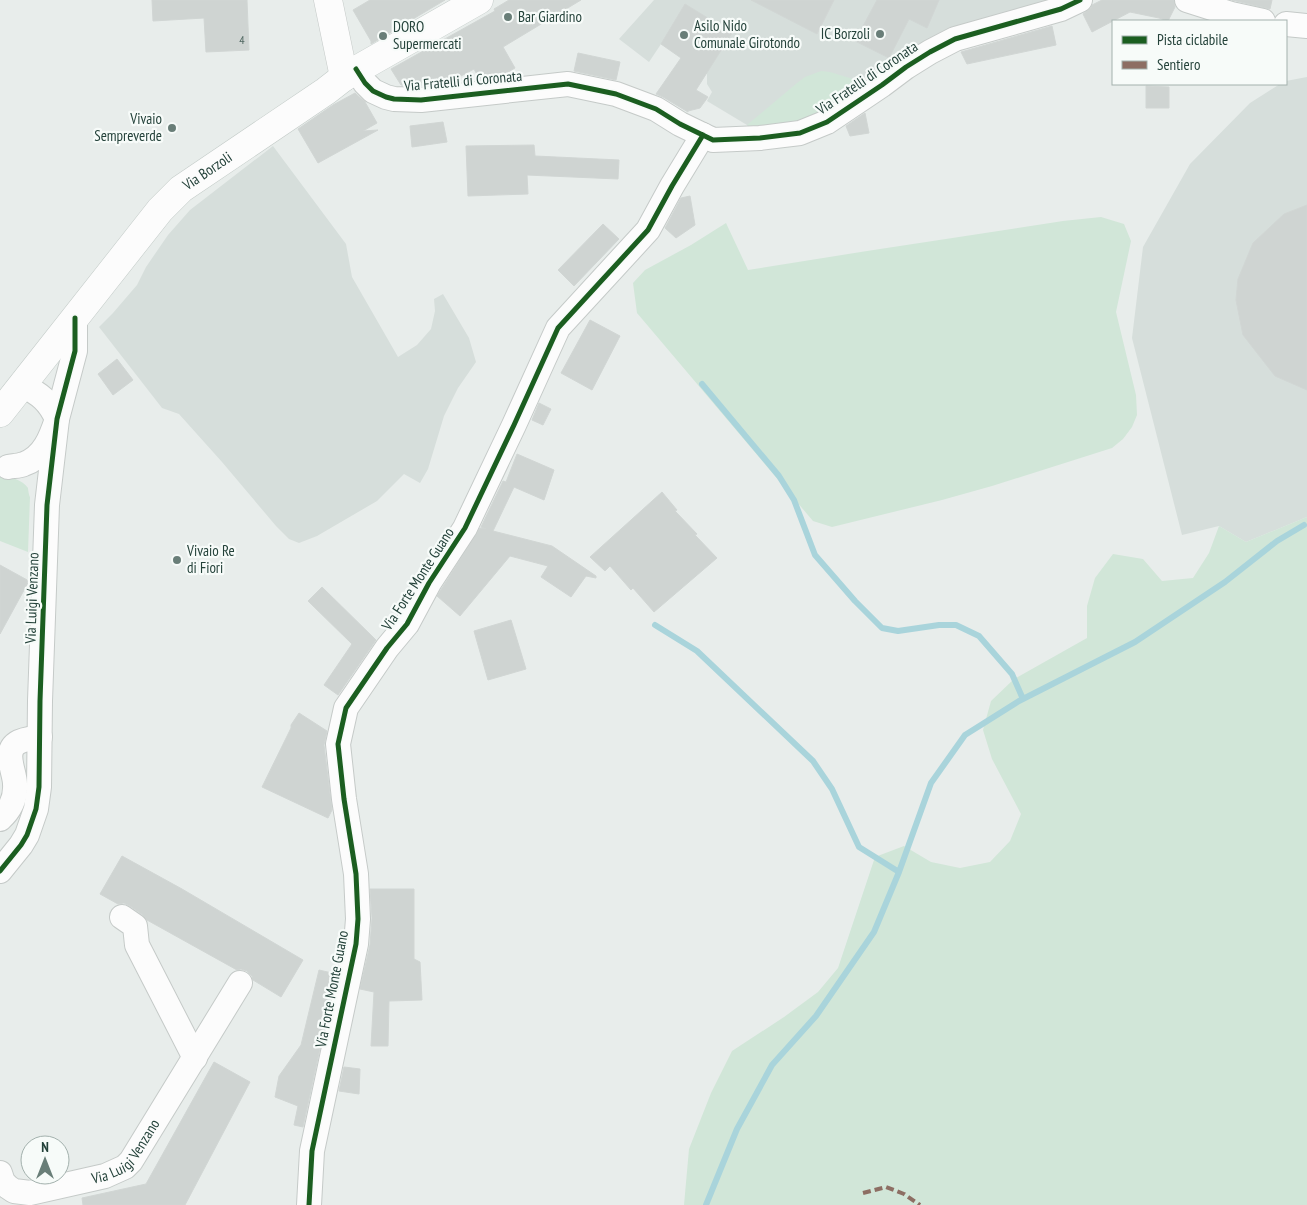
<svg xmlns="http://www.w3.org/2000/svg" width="1307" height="1205" viewBox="0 0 1307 1205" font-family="'PT Sans Narrow',sans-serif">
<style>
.built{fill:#d6dedb}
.green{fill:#d1e6d8}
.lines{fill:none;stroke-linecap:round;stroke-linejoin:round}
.stream{stroke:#a9d4db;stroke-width:6}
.building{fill:#cfd4d2;stroke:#d1d6d4}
.minor-casing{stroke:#c5cac8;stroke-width:26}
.tertiary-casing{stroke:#c5cac8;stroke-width:29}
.secondary-casing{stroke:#c3cbc8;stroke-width:29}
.minor{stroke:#fcfcfc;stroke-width:24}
.tertiary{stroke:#fcfcfc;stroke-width:28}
.secondary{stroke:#fcfcfc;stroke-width:28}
.quiet{stroke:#8d6e63;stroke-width:4;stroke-dasharray:8 4;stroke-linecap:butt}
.cycleway-casing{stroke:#f7fbf9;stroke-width:8}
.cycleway{stroke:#1b5e20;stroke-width:5}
.poi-dot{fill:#697e78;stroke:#f7fbf9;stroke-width:2}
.labels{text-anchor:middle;stroke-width:4.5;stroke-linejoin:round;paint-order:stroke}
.number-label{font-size:12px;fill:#506761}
.poi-label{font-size:15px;fill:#24423a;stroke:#f7fbf9;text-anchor:start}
.street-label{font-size:15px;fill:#24423a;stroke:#f7fbf9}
</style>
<rect width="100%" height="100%" fill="#e8edeb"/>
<path class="built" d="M654,0H1080L987,29L760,138L747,125L707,101L712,92L707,84V74L661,44L649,62L619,39Z
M1307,77V517L1246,542L1219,526L1182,535L1132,338L1143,247L1190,164L1250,103L1280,84H1286V81Z
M273,146L346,244L352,277L398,357L417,345L431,329L435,311L434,299L443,294L469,338L476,362L458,388L444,416L428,469L420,483L404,474L377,501L317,536L299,543L289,539L276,526L222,462L179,414L162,408L99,327L113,313L137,285L146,267L168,235L190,210Z"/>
<path class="green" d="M821,71L830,72L873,85L877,88L760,138L747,125L797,83L805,77Z
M1101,217L1124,224L1131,241L1116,312L1136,395L1137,415L1132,427L1123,439L1112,448L992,486L942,500L832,527L813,521L637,313L633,283L645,270L691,245L726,223L748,270L867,251L1063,221Z
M0,475C9,476 23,480 28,488C28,489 29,496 30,497L28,552L0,541Z
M1307,517V1205H684L689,1149L711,1093L732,1051L784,1017L818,992L838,968L875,857L904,846L931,862L960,868L990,862L1010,841L1021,814L992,759L983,730L991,701L1014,679L1087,638V606L1095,578L1113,554L1143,559L1162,581L1193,578L1209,553L1219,526L1246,542Z"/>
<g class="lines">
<path class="stream" d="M702,384L779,476L794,500L815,555L855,601L882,628L898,631L939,625H956L979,636L1012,674L1023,699
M655,625L697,651L813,761L832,789L859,847L899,872
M706,1205L737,1129L772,1065L816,1016L874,932L899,872L931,783L965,735L1019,701L1135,642L1225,582L1277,541L1304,525"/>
</g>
<path class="building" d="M152,0H247L249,50L206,52L204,18L153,21Z
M370,0H445L371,44V41L353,10Z
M509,0H581L503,47L515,68L498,78L480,80L474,69L448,83L421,86L401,85L391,69L495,11L494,9Z
M751,0H834L817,34Z
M877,0H939L927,28L909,19L889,58L855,41Z
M1102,0H1174L1175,7L1168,21L1159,18L1130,12L1092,32L1083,14L1091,8L1092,5Z
M1232,0H1272L1270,9Z
M685,4L732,33L696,90L708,97L700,108L688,111V112L663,97L656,94L681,58L661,44Z
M1052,26L1056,45L967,64L961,52Z
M578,53L620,62L616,80L574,71Z
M1146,86L1169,87V108H1146Z
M355,93L365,102L377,123L363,131L378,130L318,163L298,129L333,105Z
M865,113L869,133L850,136L846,126Z
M443,122L447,142L412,147L410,126Z
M534,145L535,156L619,160L618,179L527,175L528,194L468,196L466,146Z
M690,196L695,225L676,238L665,228L681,198Z
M1307,205V390L1275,376L1243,335L1236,300L1238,279L1253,243L1284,214Z
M603,224L619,239L574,286L558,270Z
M590,320L620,336L592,390L561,373Z
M117,359L133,380L113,395L98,374Z
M539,403L551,409L543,425L532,420Z
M517,454L554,470L544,500L514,487L493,531L552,546L596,576V578L586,576L571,597L541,577L548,566L510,556L460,616L437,596L480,528L486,529L481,527L503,481L506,482Z
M662,492L677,510L675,511L697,534L695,535L717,558L654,612L633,588L631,590L610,566L605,571L590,557Z
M0,565L29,581L0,634Z
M322,587L376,640L338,695L324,685L352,644L308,601Z
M511,620L526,669L488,680L474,631Z
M299,713L327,731L324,745L332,810L328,818L262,787L291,728V725Z
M122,856L182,889L303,960L281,997L253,980L252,976L247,971L241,969L237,970L147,920L143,915L130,906L124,903L118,904L100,894Z
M370,889H414V959L420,962L422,1000L389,1001L388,1046H371L374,992L360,989L370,945L372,918Z
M319,970L336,974L303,1127L294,1125L298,1106L275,1097L279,1076L301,1045Z
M214,1062L250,1082L185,1205H83L82,1198L146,1184Z
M344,1067L360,1069L359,1094L339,1091Z"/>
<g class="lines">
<defs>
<g id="minor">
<path d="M1187,0L1231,14L1263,21"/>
<path d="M1286,24L1307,26"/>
<path d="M356,69L365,83L373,91L386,97L394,99L421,100L568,84L616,94L656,109L680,124L713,140L760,138L800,133L827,122L882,85L906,67L930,52L955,39L1061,9L1080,0"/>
<path d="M8,467C13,466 19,466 24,464C44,457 51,437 57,419C49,401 40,394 22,385"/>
<path d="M0,819C10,810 16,798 15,784C15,772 3,752 17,743C23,739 33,738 40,737"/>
<path d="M0,871L21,845L27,835L36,809L39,787L40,701L47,505L57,419L75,351V318"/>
<path d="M122,917L135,926L137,945L195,1058"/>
<path id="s1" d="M0,1173L3,1182L8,1187L14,1191L30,1193L105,1176L125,1167L131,1161L240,983"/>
<path d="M309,1205L312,1151L356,944L358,919L356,874L344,799L338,744L346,708L387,648L407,624L429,583L465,528L514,425L558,328L648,230L672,186L703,135"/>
</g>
<path id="tertiary" d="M328,0L344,77"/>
<g id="secondary">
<path id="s2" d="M0,413L160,210L181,189L326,91L344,77L479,0"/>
</g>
</defs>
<use href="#minor" class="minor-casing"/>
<use href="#tertiary" class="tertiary-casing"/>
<use href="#secondary" class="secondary-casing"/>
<use href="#minor" class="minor"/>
<use href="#tertiary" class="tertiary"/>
<use href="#secondary" class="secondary"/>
<path class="quiet" d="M863,1193L886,1187L904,1194L920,1205"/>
<defs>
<path id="cycleway" d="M356,69L365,83L373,91L386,97L394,99L421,100L568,84L616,94L656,109L680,124L713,140L760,138L800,133L827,122L882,85L906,67L930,52L955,39L1061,9L1080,0
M0,871L21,845L27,835L36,809L39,787L40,701L47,505L57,419L75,351V318
M309,1205L312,1151L356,944L358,919L356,874L344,799L338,744L346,708L387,648L407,624L429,583L465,528L514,425L558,328L648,230L672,186L703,135"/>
</defs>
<use href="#cycleway" class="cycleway-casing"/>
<use href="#cycleway" class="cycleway"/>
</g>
<g class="poi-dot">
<circle cx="508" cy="17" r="5"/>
<circle cx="880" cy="34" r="5"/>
<circle cx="684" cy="35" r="5"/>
<circle cx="383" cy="36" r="5"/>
<circle cx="172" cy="128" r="5"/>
<circle cx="177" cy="560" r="5"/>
</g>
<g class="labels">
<g class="number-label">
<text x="242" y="44">4</text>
</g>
<g class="poi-label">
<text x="518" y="22">Bar Giardino</text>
<text x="694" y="31">Asilo Nido<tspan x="694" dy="17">Comunale Girotondo</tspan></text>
<text x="393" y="32">DORO<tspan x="393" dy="17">Supermercati</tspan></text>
<text x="870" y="39" text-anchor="end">IC Borzoli</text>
<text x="162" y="124" text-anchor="end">Vivaio<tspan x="162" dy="17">Sempreverde</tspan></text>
<text x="187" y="556">Vivaio Re<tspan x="187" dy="17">di Fiori</tspan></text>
</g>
<g class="street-label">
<text transform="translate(867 78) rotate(-34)" y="5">Via Fratelli di Coronata</text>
<text transform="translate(463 81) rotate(-5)" y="5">Via Fratelli di Coronata</text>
<text dy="5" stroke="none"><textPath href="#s2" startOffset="320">Via Borzoli</textPath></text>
<text transform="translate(418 579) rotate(-57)" y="5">Via Forte Monte Guano</text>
<text transform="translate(32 598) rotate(-88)" y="5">Via Luigi Venzano</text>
<text transform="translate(332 989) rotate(-79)" y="5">Via Forte Monte Guano</text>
<text dy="5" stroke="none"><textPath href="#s1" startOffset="149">Via Luigi Venzano</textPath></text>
</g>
</g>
<rect x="1112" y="20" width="175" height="65" fill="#f7fbf9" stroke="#a3b1ad"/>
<rect x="1122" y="36" width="25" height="8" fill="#1b5e20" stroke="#a3b1ad"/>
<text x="1157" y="45" font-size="15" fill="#24423a">Pista ciclabile</text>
<rect x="1122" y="61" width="25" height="8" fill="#8d6e63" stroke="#a3b1ad"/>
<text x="1157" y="70" font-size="15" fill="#24423a">Sentiero</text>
<g transform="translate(45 1160)"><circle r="24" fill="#f7fbf9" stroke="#a3b1ad"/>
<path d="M0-4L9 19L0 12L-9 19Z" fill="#697e78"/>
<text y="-8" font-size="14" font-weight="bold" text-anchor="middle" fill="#24423a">N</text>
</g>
</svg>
